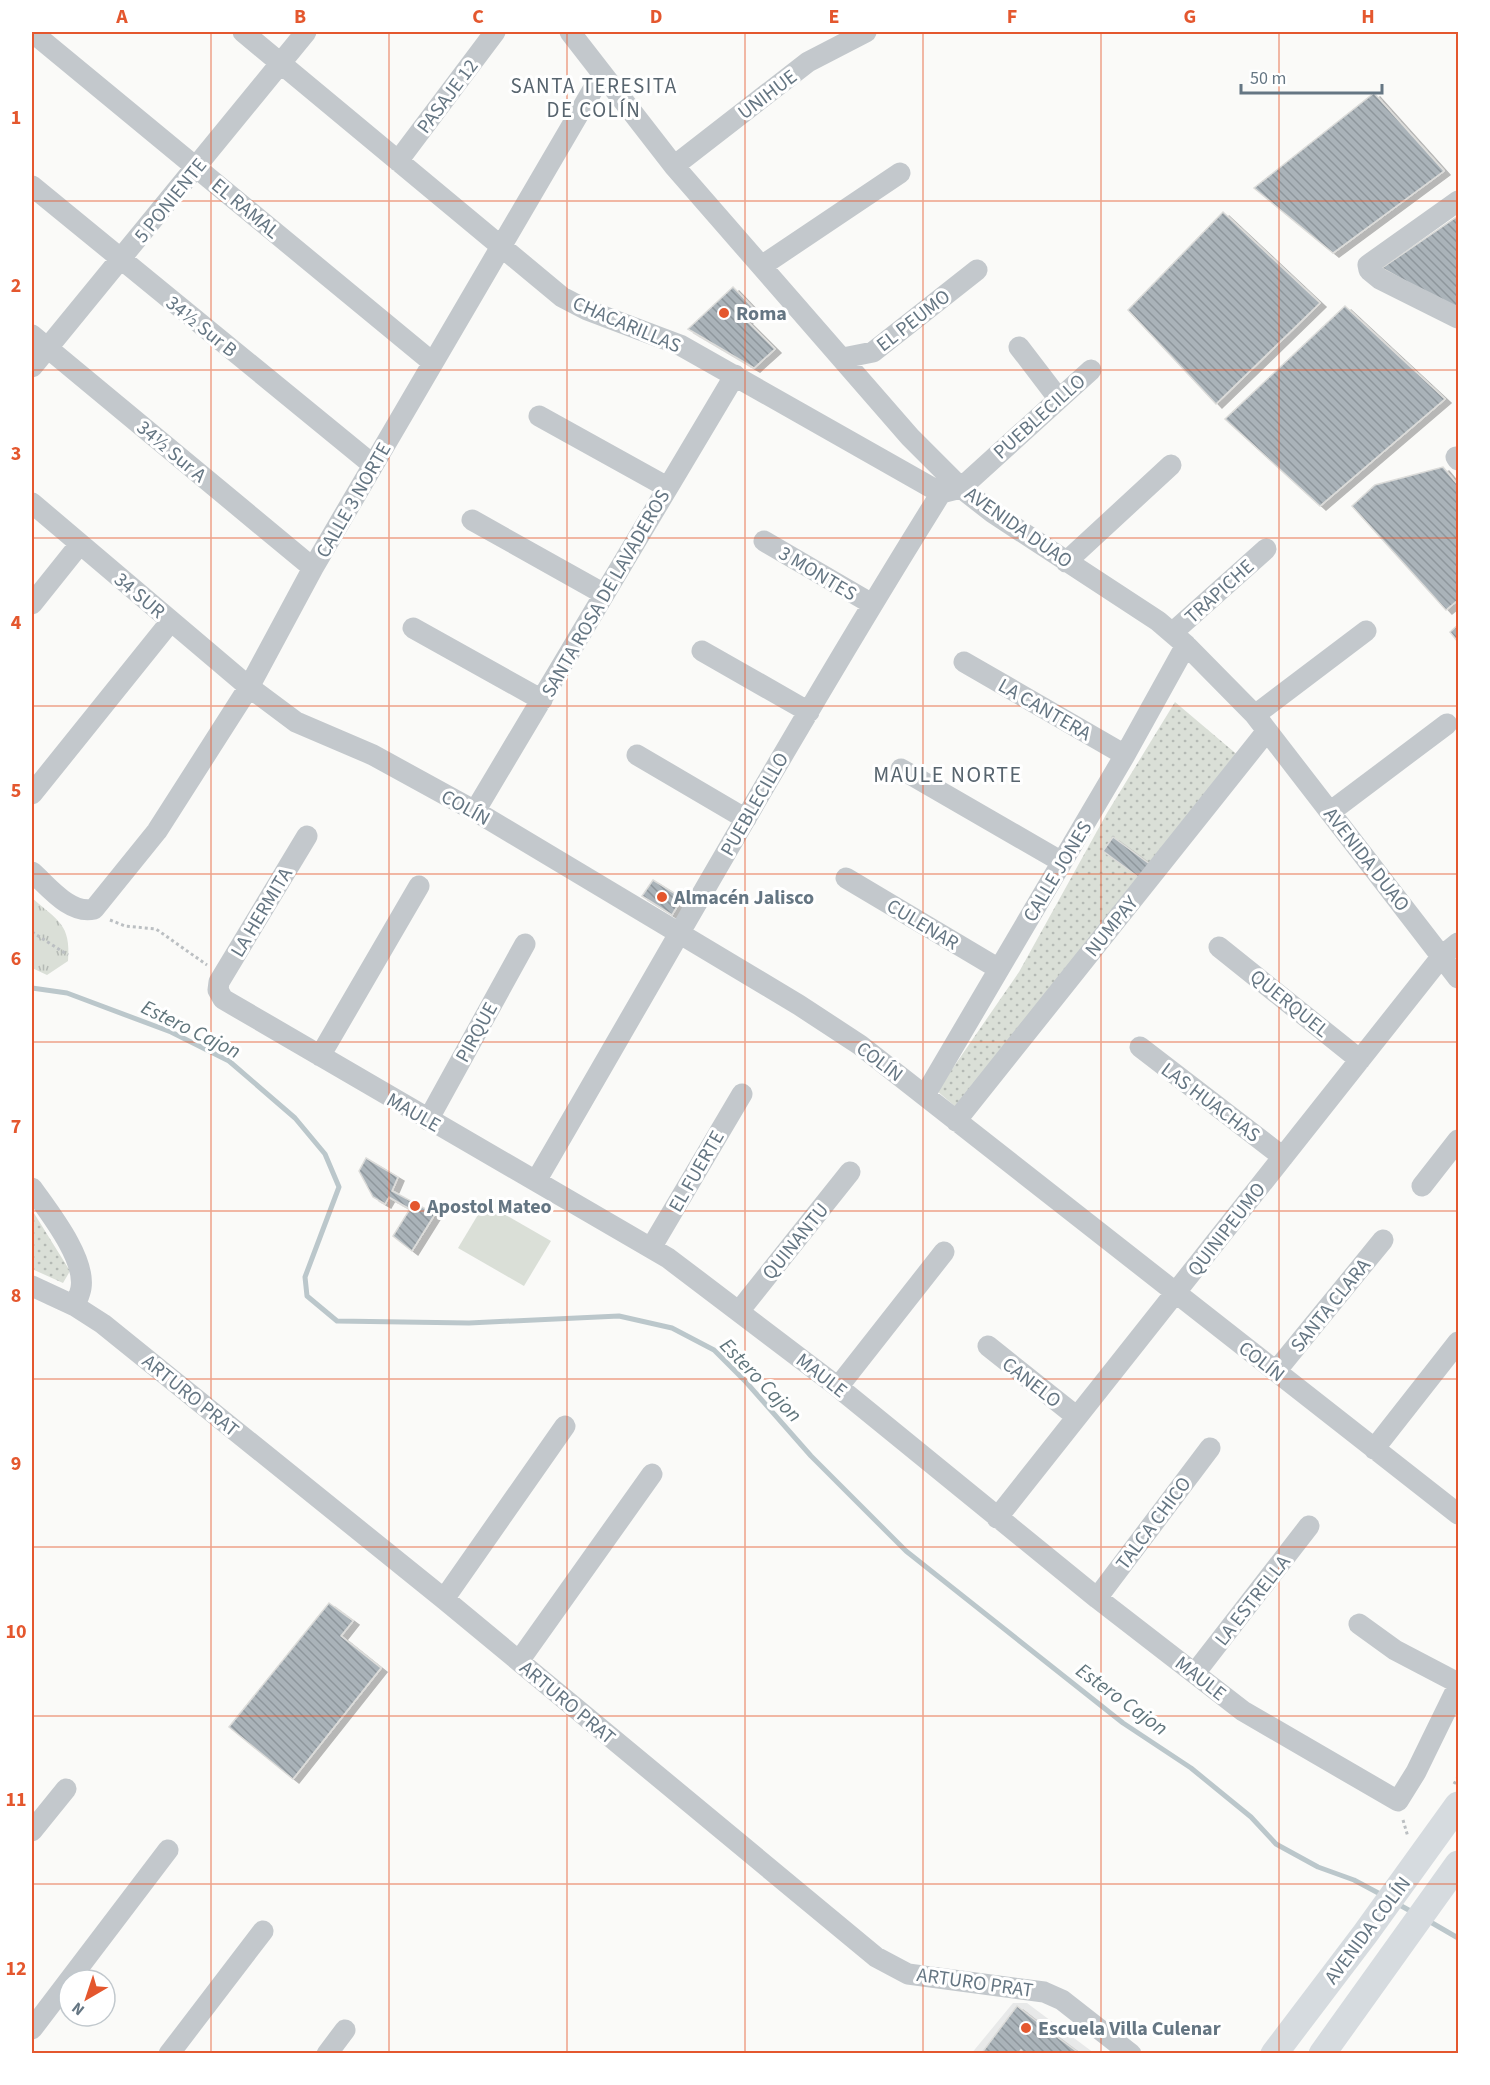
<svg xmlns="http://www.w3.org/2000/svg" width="1490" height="2085" viewBox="0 0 1490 2085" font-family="'Source Sans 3',sans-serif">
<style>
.built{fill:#e8e9e9}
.grass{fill:url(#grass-tufts)}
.park{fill:url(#park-dots)}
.garden{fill:#dadfd7}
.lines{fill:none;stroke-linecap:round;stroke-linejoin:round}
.stream{stroke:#bbc7cb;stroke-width:5}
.building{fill:url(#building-back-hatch);stroke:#dcdcda;stroke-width:1.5;filter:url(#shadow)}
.path{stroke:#bbbfc2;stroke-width:3;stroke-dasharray:3 3;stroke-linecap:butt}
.minor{stroke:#c3c8cc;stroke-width:21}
.major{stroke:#d6dbdf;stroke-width:27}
.grid{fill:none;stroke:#e4572e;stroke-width:1.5;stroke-opacity:0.55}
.poi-dot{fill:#e4572e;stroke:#fff;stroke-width:2}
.labels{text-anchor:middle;stroke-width:6;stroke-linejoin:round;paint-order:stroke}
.street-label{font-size:20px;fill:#657683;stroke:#fff}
.poi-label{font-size:20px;font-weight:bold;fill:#657683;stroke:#fff;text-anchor:start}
.neighbourhood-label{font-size:21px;letter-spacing:1.5px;fill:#57646e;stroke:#fff}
.water-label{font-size:21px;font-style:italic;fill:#60757c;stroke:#fff}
.quarter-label{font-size:22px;letter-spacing:1.5px;fill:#57646e;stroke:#fff}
.neatline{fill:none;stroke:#e4572e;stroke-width:2}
.grid-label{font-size:20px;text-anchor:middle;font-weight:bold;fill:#e4572e}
</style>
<defs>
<pattern id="grass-tufts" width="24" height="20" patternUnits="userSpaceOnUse" patternTransform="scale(1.5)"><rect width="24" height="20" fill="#dadfd7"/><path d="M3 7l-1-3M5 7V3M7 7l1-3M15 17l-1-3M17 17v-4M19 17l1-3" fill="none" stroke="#b4b9b4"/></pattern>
<pattern id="park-dots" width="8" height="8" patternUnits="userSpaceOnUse" patternTransform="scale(1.5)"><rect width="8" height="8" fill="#dadfd7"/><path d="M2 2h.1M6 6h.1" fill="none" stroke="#b4b9b4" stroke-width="1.8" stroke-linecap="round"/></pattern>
<pattern id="building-back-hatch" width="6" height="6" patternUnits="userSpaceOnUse" patternTransform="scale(1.5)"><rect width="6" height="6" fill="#aab3b9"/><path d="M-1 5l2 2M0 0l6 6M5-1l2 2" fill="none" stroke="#8e969c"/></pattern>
<filter id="shadow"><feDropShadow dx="6" dy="4" stdDeviation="0" flood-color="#0004"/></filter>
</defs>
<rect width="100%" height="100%" fill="#fafaf8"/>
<path class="built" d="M1013,2003H1027L1094,2053L971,2054Z"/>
<path class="grass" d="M32,898C58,921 71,924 68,961L47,975L32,968Z"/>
<path class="park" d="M1175,702L1240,757L957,1108L937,1091L1019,972L1107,813Z
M32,1210L70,1271L63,1283L32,1269Z"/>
<path class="garden" d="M485,1203L551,1241L524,1286L458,1248Z"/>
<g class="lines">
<path class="stream" d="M32,988L67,993L171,1032L229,1061L295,1118L325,1154L339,1187L305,1277L307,1296L337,1321L469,1323L619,1316L672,1328L714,1350L746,1382L811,1456L906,1551L1123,1723L1191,1768L1251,1817L1276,1844L1318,1867L1354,1880L1382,1895
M1396,1903L1414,1913
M1427,1920L1458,1938"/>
</g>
<path class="building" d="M1374,93L1444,171L1333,253L1254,188Z
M1223,212L1320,303L1216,404L1128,310Z
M1458,216V312L1382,268Z
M733,287L755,310L746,320L775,349L754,368L688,329Z
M1345,306L1445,399L1320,506L1225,419Z
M1443,467L1458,485V600L1446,610L1352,506L1375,485Z
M1458,625V642L1450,632Z
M1113,837L1151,865L1141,879L1103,851Z
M653,880L682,898L672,915L642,896Z
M366,1158L398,1177L392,1191L435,1214L412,1251L393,1236L410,1209L389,1197L385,1204L373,1197L359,1171Z
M329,1603L353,1621L341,1636L381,1668L293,1779L229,1727Z
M1017,2006L1040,2024L1080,2054H1025L1021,2050L1018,2054H981Z"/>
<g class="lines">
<path class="path" d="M110,920L125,926L156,929L207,965
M32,932L68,955
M1454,1784L1458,1777
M1403,1820L1408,1837"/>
<path class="minor" d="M32,32L432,362
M243,32L562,297L587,310L680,345L941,493L961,488L1091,370
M570,32L674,166L910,437L961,488L993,513L1158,621L1186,645L1255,715L1458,978
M398,161L495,32
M674,166L808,62L866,32
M32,186L373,465
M1458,201L1368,265L1369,270L1380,279L1458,318
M763,265L900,173
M32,335L313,568
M1019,347L1058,398
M843,358L873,352L977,270
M32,367L306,32
M539,416L667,487
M1456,457L1458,460
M32,503L249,687L296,722L373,755L475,811L799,1005L860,1045L1458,1514
M472,520L604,594
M764,541L872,604
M1066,562L1171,465
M32,604L80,544
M413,628L542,700
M1172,633L1266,549
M702,651L809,712
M964,662L1125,755
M1255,715L1366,631
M637,755L746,819
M901,769L1062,862
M32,794L171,621
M475,811L735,375
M1330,812L1447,724
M307,836L219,982L218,990L223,999L668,1258L838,1387L1097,1598L1243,1711L1398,1801L1416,1772L1458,1686
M32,872C48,886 70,915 94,909L157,831L249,687L313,568L602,74
M846,878L999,969
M1219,947L1360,1060
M1140,1047L1283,1157
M320,1056L419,886
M925,1095L1125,755L1186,645
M428,1120L525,944
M956,1121L1266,732
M536,1181C670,951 800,719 941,493
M1422,1186L1458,1140
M32,1188C48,1211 86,1258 81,1288C80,1294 77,1300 75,1306
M651,1248L742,1094
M32,1286L75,1306L103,1324L444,1599L876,1957L908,1974L1044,1992L1062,2000L1131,2054
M740,1310L850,1172
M988,1346L1077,1417
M1276,1371L1383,1240
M838,1387L944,1252
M1374,1449L1458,1342
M997,1518L1442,956L1458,943
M1097,1598L1210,1448
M444,1599L565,1426
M1359,1624L1395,1650L1458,1683
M519,1661L652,1474
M1195,1673L1309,1526
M32,1831L66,1789
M32,2029L168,1850
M169,2054L263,1931
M327,2054L345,2030"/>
<path class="major" d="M1274,2054L1365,1934L1458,1805
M1322,2054L1458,1864"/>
</g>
<path class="grid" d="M211,32V2054M389,32V2054M567,32V2054M745,32V2054M923,32V2054M1101,32V2054M1279,32V2054M32,201H1458M32,370H1458M32,538H1458M32,706H1458M32,874H1458M32,1042H1458M32,1211H1458M32,1379H1458M32,1547H1458M32,1716H1458M32,1884H1458"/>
<g class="poi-dot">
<circle cx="724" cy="313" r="6"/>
<circle cx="662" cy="897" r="6"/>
<circle cx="415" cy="1206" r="6"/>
<circle cx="1026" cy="2028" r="6"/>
</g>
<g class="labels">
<g class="street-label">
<text transform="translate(767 94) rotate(-37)" y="7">UNIHUE</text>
<text transform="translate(447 96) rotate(-53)" y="7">PASAJE 12</text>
<text transform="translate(170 200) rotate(-51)" y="7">5 PONIENTE</text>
<text transform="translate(246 208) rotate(40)" y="7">EL RAMAL</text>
<text transform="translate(913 320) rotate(-38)" y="7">EL PEUMO</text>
<text transform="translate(627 324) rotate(23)" y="7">CHACARILLAS</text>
<text transform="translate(202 326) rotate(39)" y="7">34½ Sur B</text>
<text transform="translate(1039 416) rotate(-42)" y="7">PUEBLECILLO</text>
<text transform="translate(172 451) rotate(40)" y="7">34½ Sur A</text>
<text transform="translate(353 500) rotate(-60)" y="7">CALLE 3 NORTE</text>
<text transform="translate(1019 527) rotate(35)" y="7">AVENIDA DUAO</text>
<text transform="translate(818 573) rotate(31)" y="7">3 MONTES</text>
<text transform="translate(1219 591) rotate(-42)" y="7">TRAPICHE</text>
<text transform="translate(605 593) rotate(-60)" y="7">SANTA ROSA DE LAVADEROS</text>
<text transform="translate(140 595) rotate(40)" y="7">34 SUR</text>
<text transform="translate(1045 709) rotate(30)" y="7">LA CANTERA</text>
<text transform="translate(754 804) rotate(-60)" y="7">PUEBLECILLO</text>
<text transform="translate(466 807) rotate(29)" y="7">COLÍN</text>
<text transform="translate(1367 859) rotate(52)" y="7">AVENIDA DUAO</text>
<text transform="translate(1057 871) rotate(-59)" y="7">CALLE JONES</text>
<text transform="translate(261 912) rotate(-59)" y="7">LA HERMITA</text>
<text transform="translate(923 924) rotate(31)" y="7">CULENAR</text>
<text transform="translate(1111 926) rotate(-51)" y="7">NUMPAY</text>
<text transform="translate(1290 1003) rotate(39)" y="7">QUERQUEL</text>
<text transform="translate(476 1032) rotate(-61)" y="7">PIRQUE</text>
<text transform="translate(880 1061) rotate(37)" y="7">COLÍN</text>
<text transform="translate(1211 1102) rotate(37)" y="7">LAS HUACHAS</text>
<text transform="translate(414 1112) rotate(30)" y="7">MAULE</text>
<text transform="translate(696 1171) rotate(-60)" y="7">EL FUERTE</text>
<text transform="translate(1226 1229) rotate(-52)" y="7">QUINIPEUMO</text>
<text transform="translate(795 1241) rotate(-51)" y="7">QUINANTU</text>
<text transform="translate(1330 1305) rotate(-51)" y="7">SANTA CLARA</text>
<text transform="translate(1262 1361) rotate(38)" y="7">COLÍN</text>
<text transform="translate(822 1375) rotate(38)" y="7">MAULE</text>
<text transform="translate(1032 1382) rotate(38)" y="7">CANELO</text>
<text transform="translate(191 1395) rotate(39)" y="7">ARTURO PRAT</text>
<text transform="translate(1153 1523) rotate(-53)" y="7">TALCA CHICO</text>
<text transform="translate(1252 1600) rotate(-52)" y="7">LA ESTRELLA</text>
<text transform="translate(1201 1678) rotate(38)" y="7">MAULE</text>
<text transform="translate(568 1702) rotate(40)" y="7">ARTURO PRAT</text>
<text transform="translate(1367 1930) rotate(-53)" y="7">AVENIDA COLÍN</text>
<text transform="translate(975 1982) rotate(8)" y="7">ARTURO PRAT</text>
</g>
<g class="poi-label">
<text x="736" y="320">Roma</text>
<text x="674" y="904">Almacén Jalisco</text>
<text x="427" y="1213">Apostol Mateo</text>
<text x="1038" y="2035">Escuela Villa Culenar</text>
</g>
<g class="neighbourhood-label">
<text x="594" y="93">SANTA TERESITA<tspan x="594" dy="24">DE COLÍN</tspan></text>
</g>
<g class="water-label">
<text transform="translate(191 1029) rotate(26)" y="7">Estero Cajon</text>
<text transform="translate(761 1380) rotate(46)" y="7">Estero Cajon</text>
<text transform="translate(1122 1699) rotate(36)" y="7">Estero Cajon</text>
</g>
<g class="quarter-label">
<text x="948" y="782">MAULE NORTE</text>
</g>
</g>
<rect width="1490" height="2085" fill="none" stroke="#ffffff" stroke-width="66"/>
<g transform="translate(87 1998) rotate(219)"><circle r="28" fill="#ffffff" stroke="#c1c8cd" stroke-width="1.5"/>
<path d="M0-4.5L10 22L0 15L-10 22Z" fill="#e4572e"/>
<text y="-9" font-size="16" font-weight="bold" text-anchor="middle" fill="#657683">N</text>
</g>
<path d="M1241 84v9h141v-9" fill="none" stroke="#657683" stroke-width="3"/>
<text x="1250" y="84" font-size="18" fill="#657683" stroke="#ffffff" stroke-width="4.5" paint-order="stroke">50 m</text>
<rect x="33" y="33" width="1424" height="2019" class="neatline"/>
<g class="grid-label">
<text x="122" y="23">A</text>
<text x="300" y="23">B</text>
<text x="478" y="23">C</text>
<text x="656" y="23">D</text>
<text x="834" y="23">E</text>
<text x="1012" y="23">F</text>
<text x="1190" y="23">G</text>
<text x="1368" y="23">H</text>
<text x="16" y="124">1</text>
<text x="16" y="292">2</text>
<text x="16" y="460">3</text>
<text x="16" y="629">4</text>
<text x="16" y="797">5</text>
<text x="16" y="965">6</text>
<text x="16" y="1133">7</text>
<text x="16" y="1302">8</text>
<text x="16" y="1470">9</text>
<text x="16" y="1638">10</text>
<text x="16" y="1806">11</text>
<text x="16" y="1975">12</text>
</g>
</svg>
